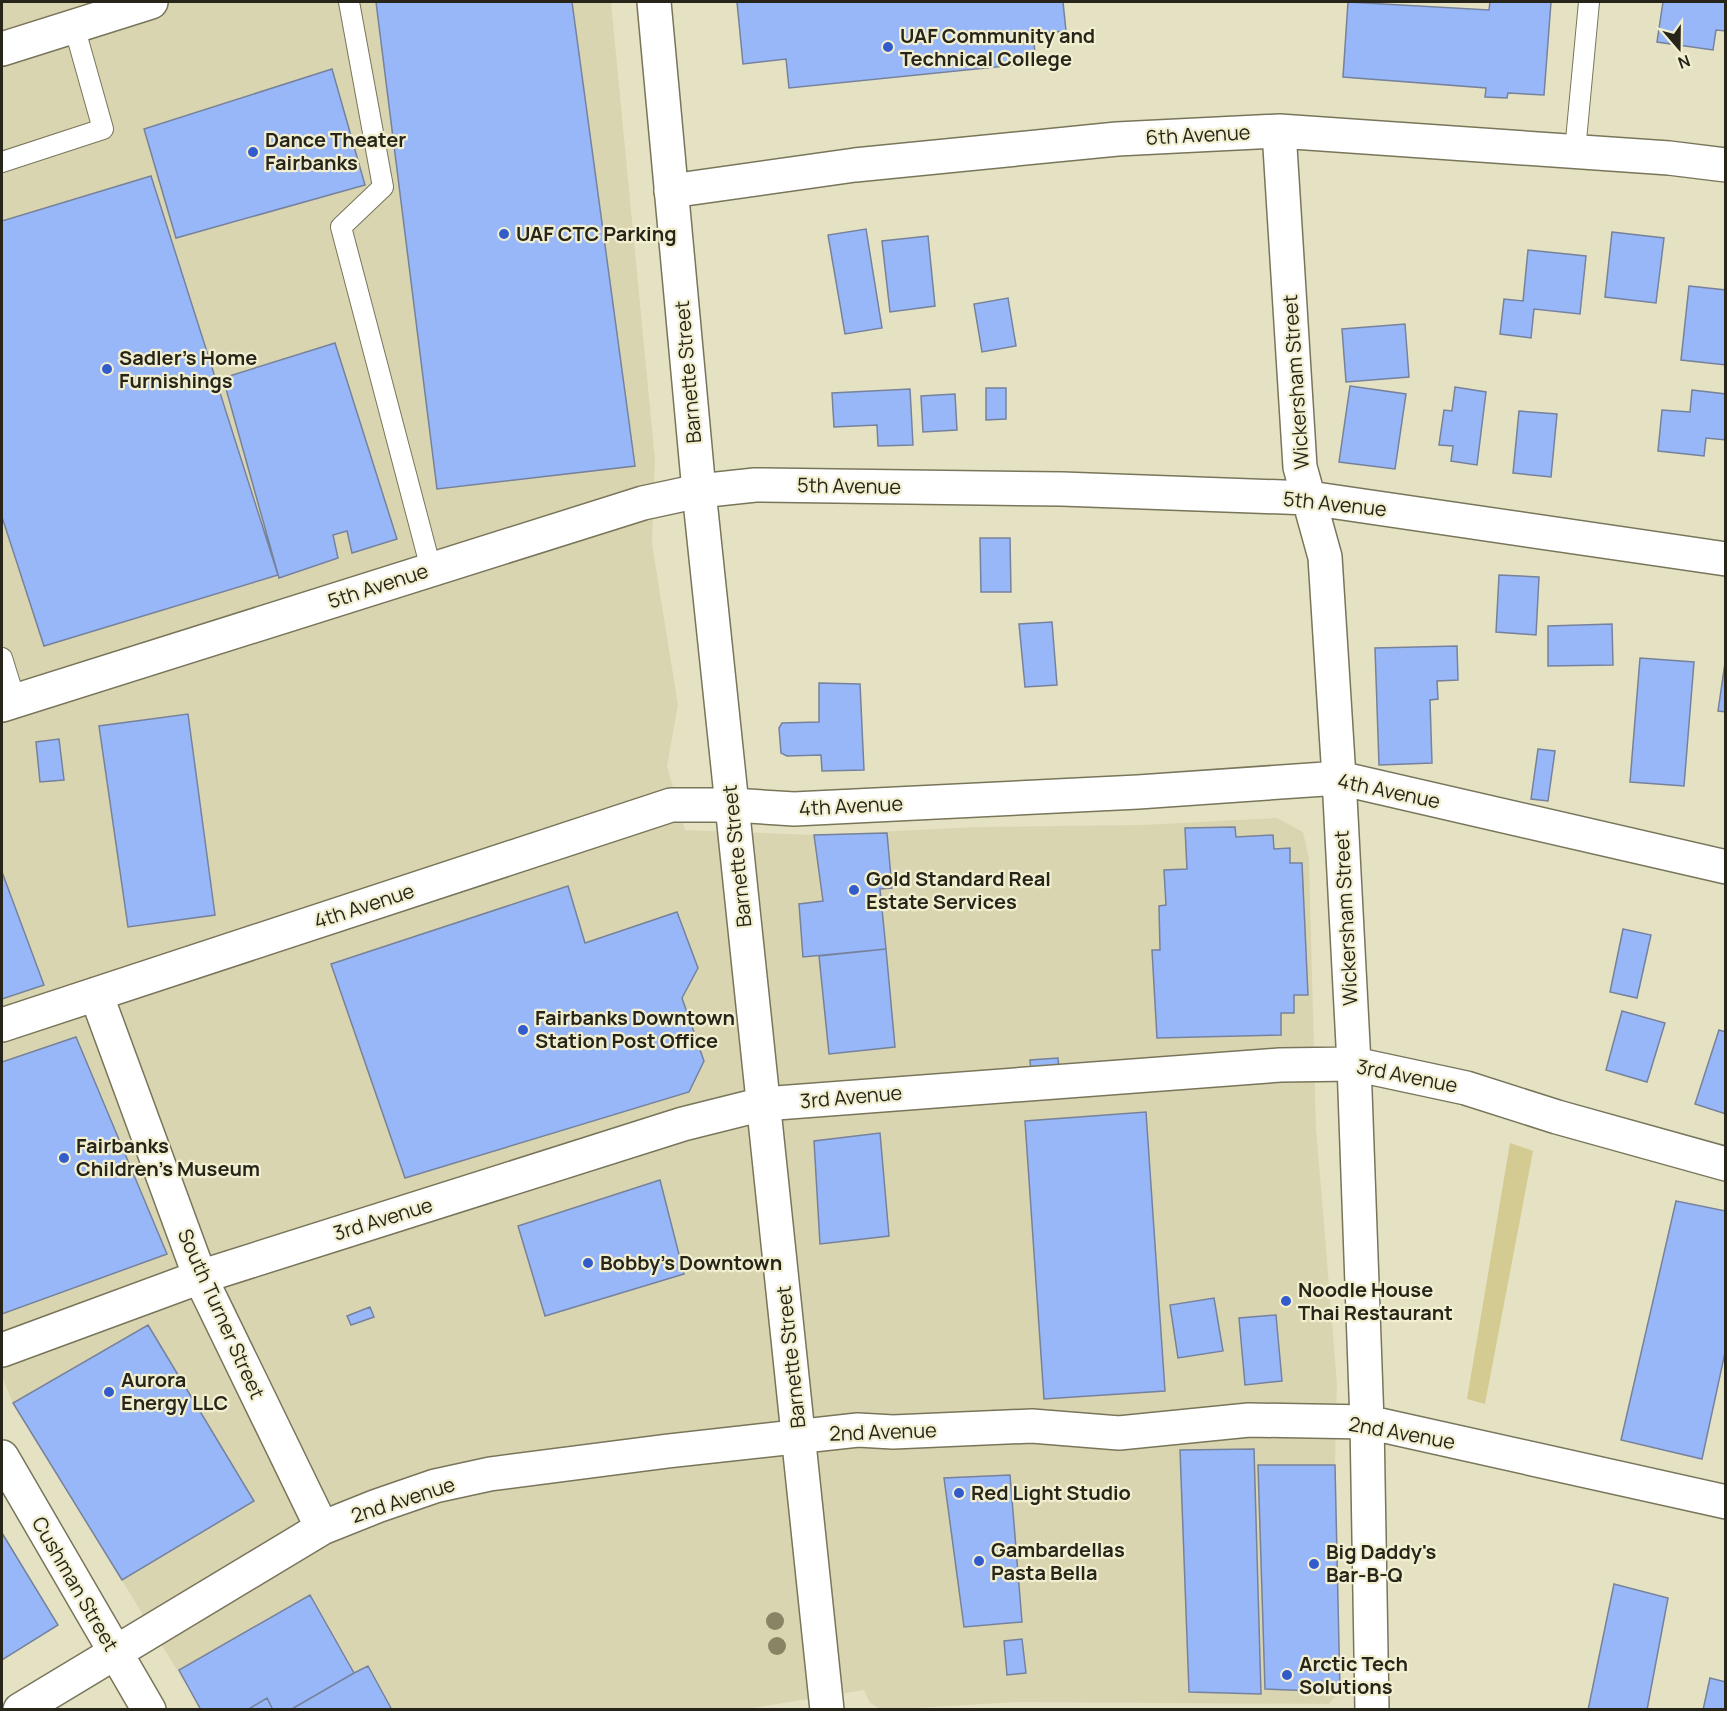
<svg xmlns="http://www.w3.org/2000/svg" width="1727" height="1711" viewBox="0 0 1727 1711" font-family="Manrope,sans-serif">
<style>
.built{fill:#dad5b1}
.green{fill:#d3cb91}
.building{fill:#98b7f9;stroke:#76829b;stroke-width:1.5}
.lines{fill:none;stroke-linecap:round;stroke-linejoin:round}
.lane-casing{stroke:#78755a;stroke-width:22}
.street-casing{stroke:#78755a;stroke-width:36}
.primary-casing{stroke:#78755a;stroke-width:36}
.lane{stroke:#fff;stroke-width:20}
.street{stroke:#fff;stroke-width:33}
.primary{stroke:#fff;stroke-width:33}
.tree{fill:#898564}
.poi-dot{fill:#325ccb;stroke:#f2efd0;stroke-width:2}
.labels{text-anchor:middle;stroke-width:4.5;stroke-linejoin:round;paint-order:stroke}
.poi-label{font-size:20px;font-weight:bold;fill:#27251a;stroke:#f2efd0;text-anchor:start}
.street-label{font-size:20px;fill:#27251a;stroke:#f2efd0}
</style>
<rect width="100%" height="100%" fill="#e5e2c3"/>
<path class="built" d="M2,2H611L655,460L652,544L678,705L667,766L685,830L814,835L977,827L1141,825L1277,818L1303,832L1309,859L1316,1127L1337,1383L1335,1465L1340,1692L1329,1704L1018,1702L882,1710L870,1703L864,1690L741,1710L201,1709L13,1403L2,1377Z"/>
<path class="green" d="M1510,1143L1533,1151L1485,1404L1467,1399Z"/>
<path class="building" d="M376,2H572L635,466L437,489Z
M737,2H1063L1066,31L1033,34L1036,63L789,88L786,59L743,64Z
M1348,2L1489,10L1490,2H1551L1544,95L1508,93L1507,98L1485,97L1486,88L1343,77Z
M1663,2H1726V31L1716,30L1713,50L1657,42Z
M332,69L365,185L176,238L144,129Z
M151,176L278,575L44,646L2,517V221Z
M866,229L882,328L845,334L828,235Z
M1612,232L1664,238L1656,303L1605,297Z
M928,236L935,306L890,312L882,241Z
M1528,250L1586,256L1580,314L1534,309L1531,338L1500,334L1504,299L1523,301Z
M1689,286L1726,290V365L1681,360Z
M1008,298L1016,346L982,352L974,304Z
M1405,324L1409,377L1346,382L1342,329Z
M335,343L397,539L352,553L347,531L333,535L338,558L279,578L223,378Z
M1350,386L1406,394L1395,469L1339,462Z
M1455,387L1486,392L1477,465L1451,461L1453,446L1439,445L1444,410L1452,411Z
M986,388H1006V419L986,420Z
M910,389L913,445L878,446L877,425L834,427L832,393Z
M1692,390L1726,394V440L1706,438L1704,456L1658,451L1662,410L1690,412Z
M955,394L957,430L923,432L921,396Z
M1519,411L1557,414L1551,477L1513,473Z
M980,538H1010L1011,592H981Z
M1499,575L1539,577L1536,635L1496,632Z
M1052,622L1057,685L1025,687L1019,624Z
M1612,624L1613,665L1548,666V626Z
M1457,646L1458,680L1437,681L1438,699L1430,700L1432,763L1379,765L1375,648Z
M1640,658L1694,662L1684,786L1630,782Z
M1725,663H1726V712L1718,711Z
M819,683L860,684L864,770L822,771L821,755L787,756L781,753L779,728L782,723L819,722Z
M188,714L215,915L128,927L99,726Z
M59,739L64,780L40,782L36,742Z
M1538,749L1555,751L1548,801L1531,799Z
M1235,827L1236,837L1273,835L1274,849L1290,848V863H1302L1308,995H1294V1013H1281V1035L1157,1038L1152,950H1160L1159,906L1166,905L1164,870L1187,869L1185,828Z
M887,833L892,888L880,889L886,949L803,957L799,904L823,901L814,835Z
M2,872L44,985L2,999Z
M568,886L585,943L677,912L698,968L682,998L704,1061L689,1092L405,1178L331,964Z
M1623,929L1651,935L1637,998L1610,992Z
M886,949L895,1047L829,1054L819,956Z
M1622,1011L1665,1023L1647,1082L1606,1070Z
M1719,1030L1726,1032V1114L1695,1104Z
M76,1037L167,1254L2,1314V1062Z
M1058,1058L1059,1070L1031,1072L1030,1060Z
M1146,1112L1165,1391L1044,1399L1025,1121Z
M880,1133L889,1236L820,1244L814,1141Z
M660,1180L684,1274L545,1316L518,1226Z
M1676,1201L1726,1211V1348L1702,1459L1621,1440Z
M1214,1298L1223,1351L1178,1358L1170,1305Z
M370,1307L374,1317L351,1325L347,1316Z
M1276,1315L1282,1381L1245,1385L1239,1318Z
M148,1325L254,1501L122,1580L13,1403Z
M1254,1449L1261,1694L1189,1692L1180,1450Z
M1258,1465H1335L1340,1692L1265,1689Z
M1010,1475L1022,1622L964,1627L944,1478Z
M2,1533L58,1625L2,1660Z
M1614,1584L1668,1598L1647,1710H1588Z
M310,1595L354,1673L290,1710H273L267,1698L247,1710H201L179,1670Z
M1022,1639L1026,1673L1007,1675L1004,1641Z
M368,1666L392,1710H290L354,1673Z
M1710,1678L1726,1682V1710H1703Z
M267,1698L273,1710H247Z"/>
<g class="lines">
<defs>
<path id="lane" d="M349,2L383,187L341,227L431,569
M1575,151L1589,2
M2,162L103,129L74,26
M2,658L15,700"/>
<path id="street" d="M2,49L151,2
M1279,131L1300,467L1325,557L1339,778L1354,1064L1367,1422L1372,1710
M671,191L855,165L1117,139L1279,131L1669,158L1726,165
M2,705L643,503L699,491L755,485L1062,489L1309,498L1726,559
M96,994L200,1277L322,1528
M2,1025L671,805H732L794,809L1138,792L1339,778L1726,867
M2,1350L200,1277L683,1124L763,1104L1280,1065L1354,1064L1466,1088L1557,1117L1726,1164
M20,1710L322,1528L377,1506L435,1486L490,1474L668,1451L858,1430L893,1432L1032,1426L1119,1433L1249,1420L1367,1422L1726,1502"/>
<path id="primary" d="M654,2L699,491L827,1710
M2,1457L149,1710"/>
</defs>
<use href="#lane" class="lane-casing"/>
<use href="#street" class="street-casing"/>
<use href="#primary" class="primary-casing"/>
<use href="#lane" class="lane"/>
<use href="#street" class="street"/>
<use href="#primary" class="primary"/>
</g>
<g class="tree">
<circle cx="775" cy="1621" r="9"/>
<circle cx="777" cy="1646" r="9"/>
</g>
<g class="poi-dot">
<circle cx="888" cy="47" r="6"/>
<circle cx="253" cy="152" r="6"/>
<circle cx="504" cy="234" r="6"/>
<circle cx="107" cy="369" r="6"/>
<circle cx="854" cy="890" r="6"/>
<circle cx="523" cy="1030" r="6"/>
<circle cx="64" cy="1158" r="6"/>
<circle cx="588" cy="1263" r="6"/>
<circle cx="1286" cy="1301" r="6"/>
<circle cx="109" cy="1392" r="6"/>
<circle cx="959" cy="1493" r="6"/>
<circle cx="979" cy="1561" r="6"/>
<circle cx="1314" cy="1564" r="6"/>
<circle cx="1287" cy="1675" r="6"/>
</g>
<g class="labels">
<g class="poi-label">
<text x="900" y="43">UAF Community and<tspan x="900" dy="23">Technical College</tspan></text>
<text x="265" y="147">Dance Theater<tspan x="265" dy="23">Fairbanks</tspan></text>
<text x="516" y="241">UAF CTC Parking</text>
<text x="119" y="365">Sadler's Home<tspan x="119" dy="23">Furnishings</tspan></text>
<text x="866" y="886">Gold Standard Real<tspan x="866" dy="23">Estate Services</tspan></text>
<text x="535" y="1025">Fairbanks Downtown<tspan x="535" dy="23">Station Post Office</tspan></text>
<text x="76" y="1153">Fairbanks<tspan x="76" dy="23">Children's Museum</tspan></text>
<text x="600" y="1270">Bobby's Downtown</text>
<text x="1298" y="1297">Noodle House<tspan x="1298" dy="23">Thai Restaurant</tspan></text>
<text x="121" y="1387">Aurora<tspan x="121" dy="23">Energy LLC</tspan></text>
<text x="971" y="1500">Red Light Studio</text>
<text x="991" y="1557">Gambardellas<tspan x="991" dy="23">Pasta Bella</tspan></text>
<text x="1326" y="1559">Big Daddy's<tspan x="1326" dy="23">Bar-B-Q</tspan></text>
<text x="1299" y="1671">Arctic Tech<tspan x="1299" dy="23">Solutions</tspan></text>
</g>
<g class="street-label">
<text transform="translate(1198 135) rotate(-3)" y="7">6th Avenue</text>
<text transform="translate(688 372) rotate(-95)" y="7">Barnette Street</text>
<text transform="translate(1296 382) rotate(-94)" y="7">Wickersham Street</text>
<text transform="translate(849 486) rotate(1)" y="7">5th Avenue</text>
<text transform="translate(1335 504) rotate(6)" y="7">5th Avenue</text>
<text transform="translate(378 586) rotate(-18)" y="7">5th Avenue</text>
<text transform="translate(1389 791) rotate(12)" y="7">4th Avenue</text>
<text transform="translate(851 806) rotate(-3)" y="7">4th Avenue</text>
<text transform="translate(737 856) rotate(-96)" y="7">Barnette Street</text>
<text transform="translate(364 906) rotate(-18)" y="7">4th Avenue</text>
<text transform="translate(1346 918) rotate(-93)" y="7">Wickersham Street</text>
<text transform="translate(1407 1076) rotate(11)" y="7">3rd Avenue</text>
<text transform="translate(851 1097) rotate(-5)" y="7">3rd Avenue</text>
<text transform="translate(383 1219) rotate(-17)" y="7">3rd Avenue</text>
<text transform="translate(221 1314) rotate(66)" y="7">South Turner Street</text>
<text transform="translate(791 1357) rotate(-96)" y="7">Barnette Street</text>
<text transform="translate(883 1432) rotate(-2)" y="7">2nd Avenue</text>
<text transform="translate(1402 1433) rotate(10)" y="7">2nd Avenue</text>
<text transform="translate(403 1500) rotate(-18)" y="7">2nd Avenue</text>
<text transform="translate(75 1584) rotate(60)" y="7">Cushman Street</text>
</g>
</g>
<rect width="1727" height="1711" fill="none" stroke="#27251a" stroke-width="6"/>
<g transform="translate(1679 48) rotate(160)" stroke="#f2efd0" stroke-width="4.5" paint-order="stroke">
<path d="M0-4.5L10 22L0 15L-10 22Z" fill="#27251a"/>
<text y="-9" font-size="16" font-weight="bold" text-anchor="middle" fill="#27251a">N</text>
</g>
</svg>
